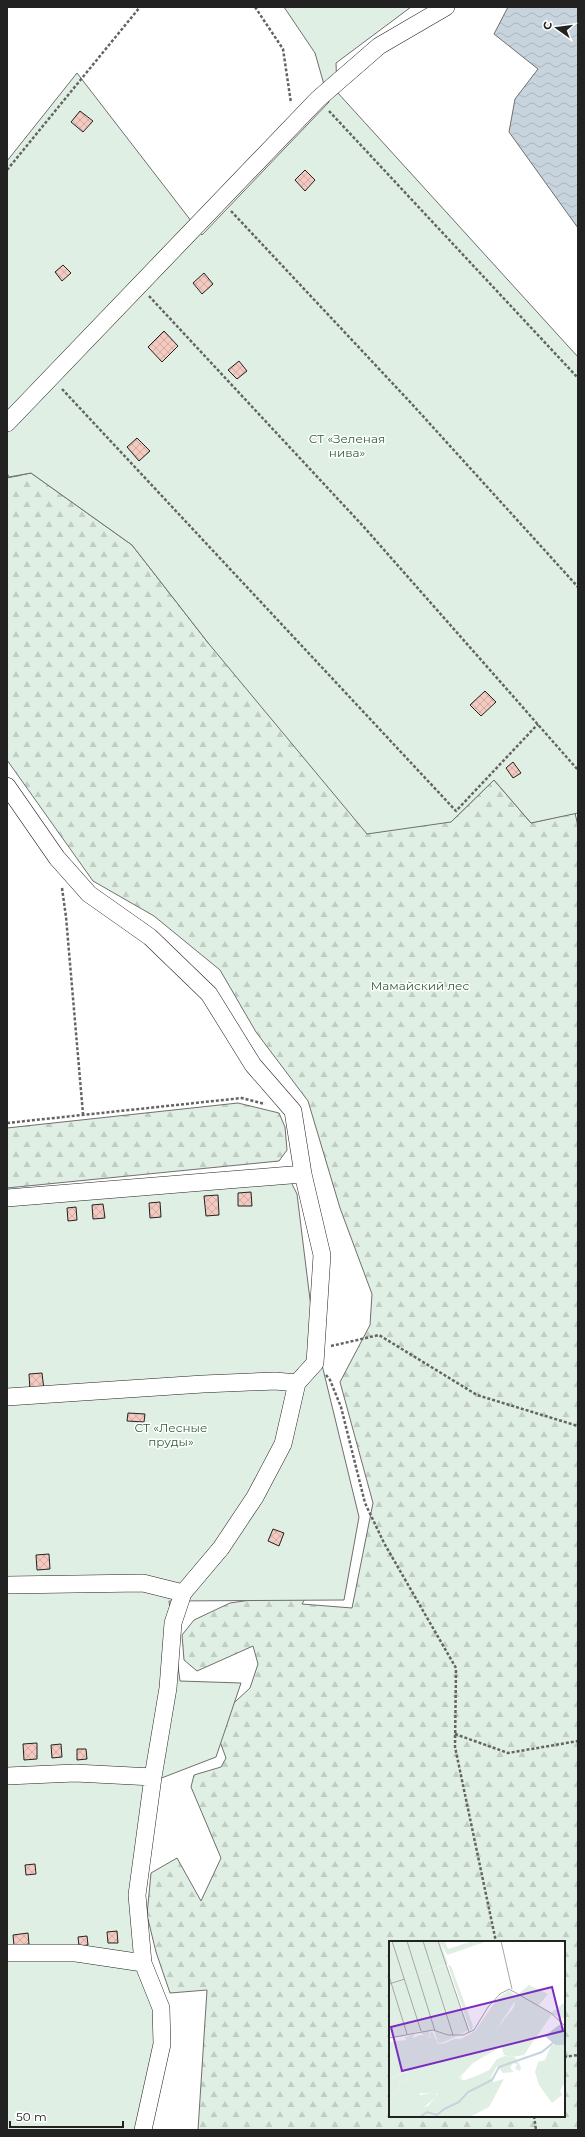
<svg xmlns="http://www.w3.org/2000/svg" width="585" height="2137" viewBox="0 0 585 2137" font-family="Montserrat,sans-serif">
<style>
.forest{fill:url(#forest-firs);stroke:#6f6f6f;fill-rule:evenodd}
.green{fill:#e0efe3;stroke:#6f6f6f}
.water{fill:url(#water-waves);stroke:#6f6f6f}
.building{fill:url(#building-cross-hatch);stroke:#222}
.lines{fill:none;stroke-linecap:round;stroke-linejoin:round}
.minor-casing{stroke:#222;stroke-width:18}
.path{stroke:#646464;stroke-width:2.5;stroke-dasharray:3 2;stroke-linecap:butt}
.minor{stroke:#fff;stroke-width:17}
.labels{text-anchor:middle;stroke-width:3;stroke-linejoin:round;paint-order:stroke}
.park-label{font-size:12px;fill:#2f5e38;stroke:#fff}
.inset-river{fill:none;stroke:#c7d3dd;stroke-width:2}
.inset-road{fill:none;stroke:#a7a7a7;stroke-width:1}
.view{fill:#7b2cbf;fill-opacity:0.15;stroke:#7b2cbf;stroke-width:2}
.inset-edge{fill:none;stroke:#222;stroke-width:2}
</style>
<defs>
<pattern id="forest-firs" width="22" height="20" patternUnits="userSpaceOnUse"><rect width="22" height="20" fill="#e0efe3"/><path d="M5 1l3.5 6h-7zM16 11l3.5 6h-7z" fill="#c0cdc2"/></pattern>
<pattern id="water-waves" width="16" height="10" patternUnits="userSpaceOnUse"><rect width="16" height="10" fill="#c7d3dd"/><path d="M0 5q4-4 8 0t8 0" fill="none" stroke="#abb5bd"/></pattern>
<pattern id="building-cross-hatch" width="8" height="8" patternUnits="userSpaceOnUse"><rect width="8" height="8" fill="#f3c9c0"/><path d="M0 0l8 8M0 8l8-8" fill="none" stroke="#d0aca5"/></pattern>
</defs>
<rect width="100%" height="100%" fill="#fff"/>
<path class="forest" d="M31,473L132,545L209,644L451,822L494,780L531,823L575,813L578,826V2130H198L207,1990L170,1993L156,1952L147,1915L151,1873L177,1858L201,1901L221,1858L191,1787L194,1775L221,1767L226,1758L219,1739L224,1712L250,1688L258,1664L253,1646L197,1671L184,1660L182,1635L194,1620L230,1603L264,1598L315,1581L302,1604L352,1608L373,1503L340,1382L370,1325L372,1294L340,1208L308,1101L256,1032L220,970L154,916L93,881L7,760V478ZM390,1942H564V2116H390Z
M238,1103L279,1113L285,1127L287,1150L279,1161L7,1188V1128Z"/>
<path class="green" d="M284,7H411L336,63L337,92L578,357V813L531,823L494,780L451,822L367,834L209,644L132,545L31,473L9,477L7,473V161L77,73L202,235L329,102L315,53Z
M285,1170L297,1194L314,1332L359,1517L344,1600L169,1601L180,1681L241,1683L216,1757L146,1784L142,1968L156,2008L159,2042L140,2130H7V1198Z"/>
<path class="water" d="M508,7H578V228L509,132L515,99L538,69L494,34Z"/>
<path class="building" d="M80,111L93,121L83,132L71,122Z
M305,170L315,180L305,191L295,180Z
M63,265L71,273L62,281L55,272Z
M204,273L213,284L202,294L193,283Z
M164,331L178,346L162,362L148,347Z
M239,361L247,371L237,379L228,370Z
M137,438L150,451L139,461L127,447Z
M485,691L496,702L481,716L470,705Z
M513,762L521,773L513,778L506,768Z
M251,1192L252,1206H238V1193Z
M218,1195L219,1215L206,1216L204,1196Z
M160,1202L161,1217L150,1218L149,1203Z
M103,1204L105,1218L93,1219L92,1205Z
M76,1207L77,1220L68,1221L67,1208Z
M42,1373L44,1390L30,1391L29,1374Z
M128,1413L145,1414L144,1422L127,1421Z
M273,1529L284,1533L279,1546L268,1541Z
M49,1554L50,1569L37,1570L36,1555Z
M37,1743V1759L24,1760L23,1744Z
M61,1744L62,1757L52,1758L51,1745Z
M77,1749H86L87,1759L77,1760Z
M35,1864L36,1874L26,1875L25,1865Z
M117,1931L118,1943H108L107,1932Z
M28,1933L29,1944L14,1946L13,1935Z
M87,1936L88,1945L79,1946L78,1937Z"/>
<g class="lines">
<defs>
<path id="minor" d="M7,423L318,99L379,46L446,7
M7,786L57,858L89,894L150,937L209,994L253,1065L293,1111L303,1174L322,1255L315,1363L297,1383L283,1444L255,1497L221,1548L183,1593L173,1623L168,1688L153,1777L137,1895L143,1963L161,2008L162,2044L143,2130
M7,1198L303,1174
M7,1397L203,1384L275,1381L297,1383
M7,1585L143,1583L183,1593
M7,1776L75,1773L153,1777
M7,1953H76L143,1963"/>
</defs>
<use href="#minor" class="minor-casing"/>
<path class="path" d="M255,7L283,49L291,103
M329,111L578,378
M7,170L140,7
M231,211L411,403L578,587
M149,296L363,526L578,770
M62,389L456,811L538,724
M62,888L66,917L83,1114
M7,1123L242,1098L265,1104
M331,1346L379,1335L477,1395L578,1426
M326,1375L330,1380L341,1407L365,1503L384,1543L456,1668L455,1747L496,1942
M455,1734L508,1753L578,1741
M564,2057L578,2055
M534,2116L536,2130"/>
<use href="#minor" class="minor"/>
</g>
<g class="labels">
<g class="park-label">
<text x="347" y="443">СТ «Зеленая<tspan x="347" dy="14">нива»</tspan></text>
<text x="420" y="990">Мамайский лес</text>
<text x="171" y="1432">СТ «Лесные<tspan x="171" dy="14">пруды»</tspan></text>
</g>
</g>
<g transform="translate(389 1941)">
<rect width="176" height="176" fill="#fff"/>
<path d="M23,126L31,154L46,152L48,155L34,167L17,172L0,170V153L11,149L9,142L20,138L17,131Z" fill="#e0efe3"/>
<path d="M51,0H56L59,8L84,0H99L58,14ZM59,24L62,25L84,85L83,89H81ZM120,49L128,57L107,89L114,98L113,105L84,122L69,138L74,135L72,139H76L92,133L100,129L108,118L116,115L126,116L132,126L131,130L126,128L128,123L124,122L121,127L125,131L114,132L108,125L102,136L104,141L115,138L100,166L81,176H0V170L8,167L13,170L11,164L30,155L33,167L39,165L49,153L28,152L20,129L0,138V101L17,99L16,96L25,93L24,97L32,94L42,97L41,92L43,90L49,103L57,102L65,98H72L86,90L109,57ZM162,104H176V141L171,150L173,154L163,162L150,144L146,131L149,121L156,119Z" fill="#e0efe3"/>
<path d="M0,0H51L59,23L11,39L57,24L80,89L55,101L49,102L45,89L40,91L41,96L35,95L31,90L12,96L0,97ZM140,44L159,53L149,65L162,72L176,61V78L163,73L135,114L122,116L115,114L111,101L113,98L107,89L125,66L127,55ZM17,131L20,138L9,142L11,149L0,153V138Z" fill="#e0efe3"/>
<path d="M170,84L176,87L175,104H166L156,95Z" fill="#c7d3dd"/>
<path class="inset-river" d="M31,176L38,171L48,174L55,168L70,161L79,151L103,139L110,126L153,111L165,101"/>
<path class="inset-road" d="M3,0L32,90M18,0L46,90M34,0L64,94M49,0L80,91M112,0L123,48M0,35L18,93M0,43L16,38M0,97L44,89L59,94H74L85,89L99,66L111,53L120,48L162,72L176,85"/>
<path class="view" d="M163,46L174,90L13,130L2,86Z"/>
<rect width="176" height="176" class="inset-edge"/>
</g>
<rect width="585" height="2137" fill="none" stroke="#222222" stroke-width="16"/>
<g transform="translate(557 28) rotate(284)" stroke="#ffffff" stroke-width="3" paint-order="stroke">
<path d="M0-3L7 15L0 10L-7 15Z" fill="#222222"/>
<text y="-6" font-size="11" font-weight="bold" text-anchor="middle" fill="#222222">С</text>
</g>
<path d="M10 2121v6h113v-6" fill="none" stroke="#222222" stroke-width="2"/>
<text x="16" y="2121" font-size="12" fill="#222222" stroke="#ffffff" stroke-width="3" paint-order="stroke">50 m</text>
</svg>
